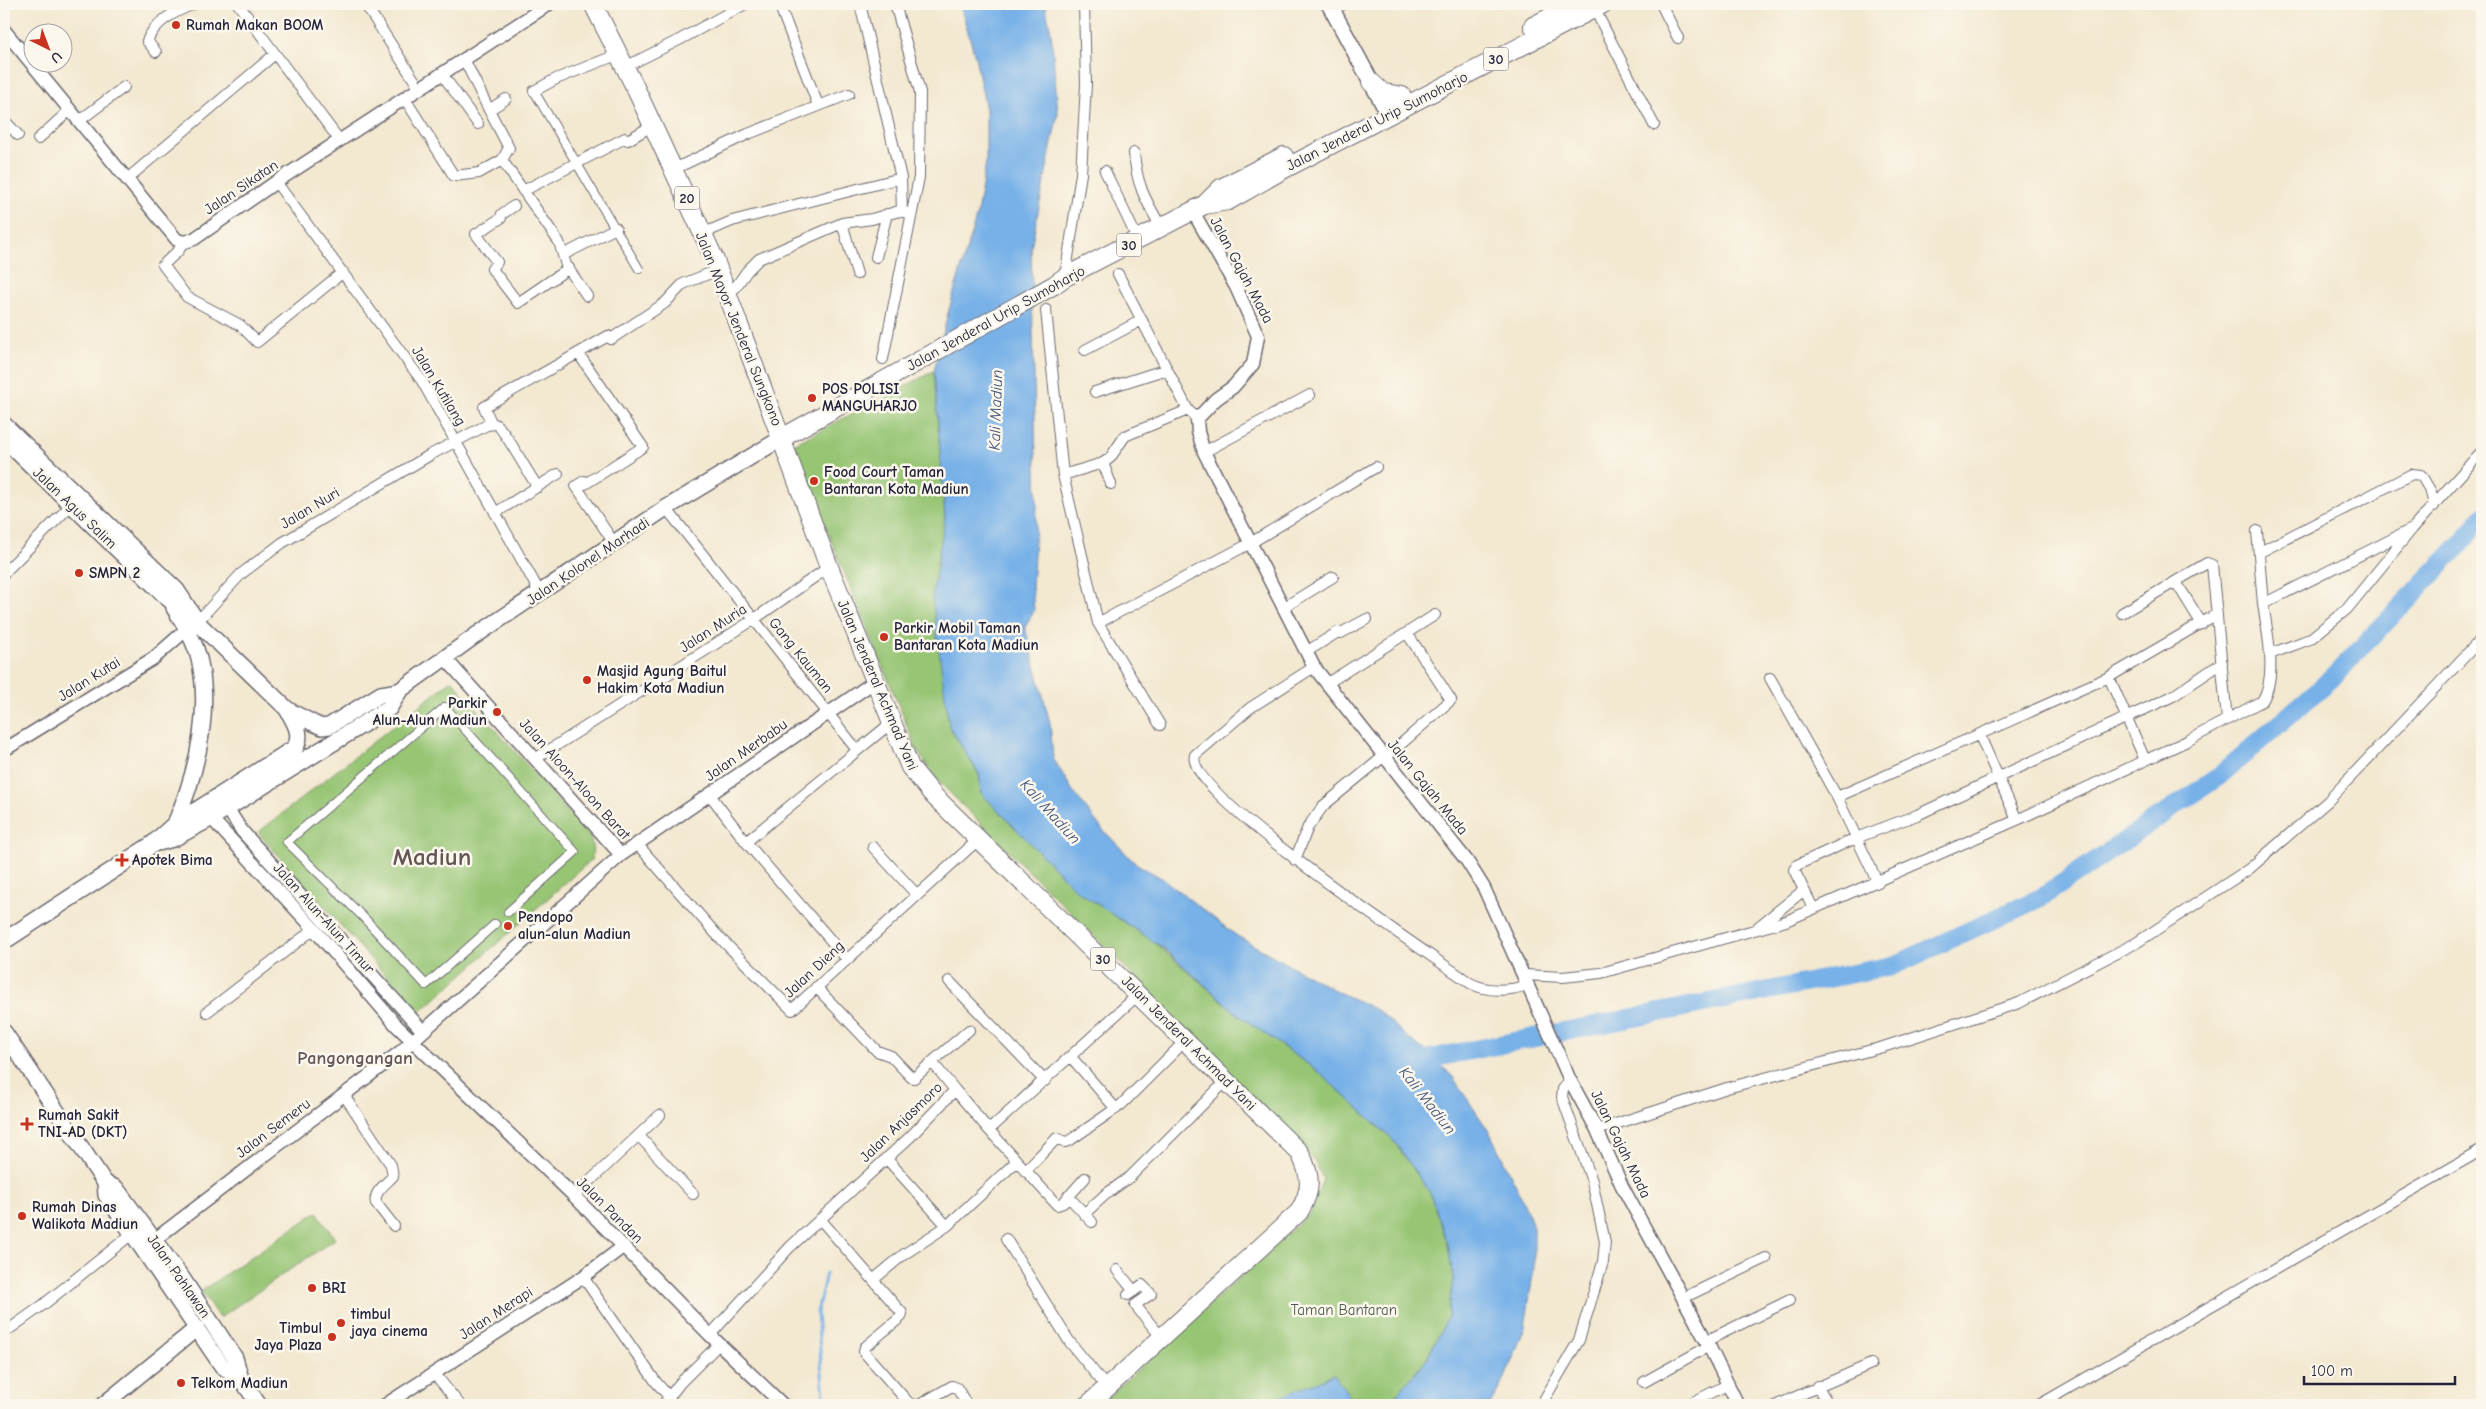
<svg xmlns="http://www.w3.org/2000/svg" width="2486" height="1409" viewBox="0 0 2486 1409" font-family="'Comic Neue',sans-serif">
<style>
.green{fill:#96c573;stroke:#5c7457}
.water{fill:#77b1e8;stroke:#4c6a92}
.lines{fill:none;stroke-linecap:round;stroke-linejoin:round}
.stream{stroke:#77b1e8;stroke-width:3}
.river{stroke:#77b1e8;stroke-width:19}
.pedestrian-casing{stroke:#6b676f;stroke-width:10}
.minor-casing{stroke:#6b676f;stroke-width:12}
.tertiary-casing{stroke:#6b676f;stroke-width:15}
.secondary-casing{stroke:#6b676f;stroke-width:18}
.primary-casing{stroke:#6b676f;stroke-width:19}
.trunk-casing{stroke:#6b676f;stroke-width:20}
.pedestrian{stroke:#fff;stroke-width:8}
.minor{stroke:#fff;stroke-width:10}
.tertiary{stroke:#fff;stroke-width:12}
.secondary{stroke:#fff;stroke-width:15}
.primary{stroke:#fff;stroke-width:16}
.trunk{stroke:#fff;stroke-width:18}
.poi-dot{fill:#c8321e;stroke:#fbf7ec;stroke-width:2}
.labels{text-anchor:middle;stroke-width:5;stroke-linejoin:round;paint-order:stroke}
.shield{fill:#fbf7ec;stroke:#636270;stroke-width:1}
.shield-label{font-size:14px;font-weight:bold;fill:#22223b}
.poi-label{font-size:15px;font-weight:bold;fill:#22223b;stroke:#fbf7ec;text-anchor:start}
.street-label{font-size:15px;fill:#22223b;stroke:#fbf7ec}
.park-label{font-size:15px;fill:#4b5b4f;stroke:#fbf7ec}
.water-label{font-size:16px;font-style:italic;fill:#405478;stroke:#fbf7ec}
.quarter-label{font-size:18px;font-weight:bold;fill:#645558;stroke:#fbf7ec}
.town-label{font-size:25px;font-weight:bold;fill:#645558;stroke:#fbf7ec}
</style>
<rect width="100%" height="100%" fill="#fbf7ec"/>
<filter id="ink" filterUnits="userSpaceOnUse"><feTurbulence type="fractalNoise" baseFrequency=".02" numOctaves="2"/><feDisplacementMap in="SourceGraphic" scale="10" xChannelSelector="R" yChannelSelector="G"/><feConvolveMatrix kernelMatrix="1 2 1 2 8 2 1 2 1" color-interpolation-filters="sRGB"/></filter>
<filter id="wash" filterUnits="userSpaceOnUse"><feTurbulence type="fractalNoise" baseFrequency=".0096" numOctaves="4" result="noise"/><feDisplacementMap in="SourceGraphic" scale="20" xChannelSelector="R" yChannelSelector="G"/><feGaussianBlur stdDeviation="1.12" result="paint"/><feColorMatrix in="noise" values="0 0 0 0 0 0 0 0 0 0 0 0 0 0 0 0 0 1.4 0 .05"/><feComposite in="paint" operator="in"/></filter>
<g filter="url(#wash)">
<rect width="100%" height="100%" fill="#f3e8d0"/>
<path class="green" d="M934,371L945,517L942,543L949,726L979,775L981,793L1241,1017L1319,1072L1393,1140L1429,1191L1448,1244L1453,1279L1448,1317L1425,1362L1392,1399L1381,1405H1099L1310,1213L1323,1179L1313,1159L1106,948L938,781L917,750L792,445Z
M452,680L587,833C593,843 594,850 591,860L419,1013L259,834L260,831Z
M317,1212L335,1239L219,1318L201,1291Z"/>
<path class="water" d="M960,4H1045L1051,32L1058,113L1031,247L1037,507L1032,586L1034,611L1025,627L1050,723L1053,758L1074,793L1102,829L1135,863L1163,879L1237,936L1338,992L1379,1011L1407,1037L1432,1056L1452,1076L1490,1133L1519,1192L1534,1228V1267L1525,1327L1505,1378L1490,1405H1381L1392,1399L1425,1362L1448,1317L1453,1279L1448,1244L1429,1191L1393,1140L1319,1072L1241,1017L1163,948L1076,890L981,793L979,774L949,726L932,597L945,517L934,371L948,313L977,214L986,162V110L975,56Z
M1334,1374L1350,1397L1332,1405H1262Z"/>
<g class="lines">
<path class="stream" d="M824,1398L817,1313L826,1273
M801,1405C811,1394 836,1397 847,1405"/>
<path class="river" d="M1408,1063L1895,965L2042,897L2218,777L2332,678L2461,544L2482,517"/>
</g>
</g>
<g filter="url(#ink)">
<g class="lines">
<defs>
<path id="pedestrian" d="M534,91L639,269
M495,924L426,985L365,919L287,842L445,707L575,852L508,912"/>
<path id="minor" d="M238,4L340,141
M365,4L420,89
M779,4L818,105
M860,4L901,178L902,212
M1661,4L1678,38
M1594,8L1654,125
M1332,10L1344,4
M156,52L147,41C155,21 176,11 194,4
M464,59L489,110L506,99
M625,67L681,39L745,4
M442,74L478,124
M534,91L556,79L619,54
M405,99L454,176L479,173L502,160
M489,110L509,148L502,160
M79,121L124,87
M4,125L8,124L18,135
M38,139L70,110
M1134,153C1137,186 1145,199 1161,227
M502,160L559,242L566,265L587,296
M674,169L748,134L849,94
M1105,171L1138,240
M127,179L275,54
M276,182L422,381L540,593
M523,191L625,138L628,140L653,125
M514,206L502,214L501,218L476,234L497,262L492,269L518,303L569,268
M842,223L857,274
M702,234L732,221L901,178
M183,242L179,250L163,265L187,297L240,325L257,342L343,272
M563,255L616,228
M876,257L887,214
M1118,274L1188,410L1197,419
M1065,277L1081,174L1086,84L1084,4
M727,294L735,288L747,271L759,259L842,223L872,219L899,211L907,213
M1046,310L1063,475L1098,623L1160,725
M1085,350L1142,320
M578,353L643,447L585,484L584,481L576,486L614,543
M883,359L919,177L920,92L895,4
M1095,392L1167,369
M492,424L484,407L608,336L611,339L665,303L683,284L718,270
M1204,452L1310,395
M1103,463L1111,484
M1063,475L1103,463L1110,458L1125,436L1188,410
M666,508L857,750
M495,513L558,474
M2257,531L2263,604
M2260,552L2412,474L2421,475L2431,492L2434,506
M4,573L72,504
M2176,582L2202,624
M1283,608L1333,577
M2122,613L2207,563L2212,565L2227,720
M197,622L241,574L282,543L430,455L487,425L495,424C503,426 529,476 538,487
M1098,623L1249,544L1376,467
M1306,652L1338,632L1341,633L1367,619
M2270,654L2310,639L2347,609L2412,529L2482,451
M1314,667L1250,708L1195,755C1182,792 1433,956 1470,983C1489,993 1509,991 1529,985
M2109,677L2145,760
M1770,678L1837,797L1878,883
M1326,684L1435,615
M1980,736L2017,820
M535,759L753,620L829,567
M1384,759L1451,700L1407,633
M710,795L746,842L891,723
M1837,797L2109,677L2217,614
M746,842L846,958
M638,845L717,935L792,1010L980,838
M873,847L917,895
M1295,860L1308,827L1323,806L1383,757
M1813,908L1794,870L1797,865L1856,838L1917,815L2173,696L2222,663
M1758,927L1804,890
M1525,975L1563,977L1601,973L1786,921L2017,820L2187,741L2262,701C2278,677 2267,631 2263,604L2412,529
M949,981L1045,1081
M816,987L877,1051L891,1056L911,1077L914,1078L932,1062L955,1090
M207,1012L314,929
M1071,1057L1116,1109
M932,1062L969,1030
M344,1095L391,1165L393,1176C386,1184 373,1192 376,1203L394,1226
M989,1130L1057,1205L1063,1203L1085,1178
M1597,1130L1727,1088L1883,1047L2019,1003L2136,943L2249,869L2328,801L2482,638
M639,1136L693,1194
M886,1158L947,1226
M1025,1171L1057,1138L1065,1142L1069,1141L1121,1105L1186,1040
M574,1196L660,1115
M1068,1196L1092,1222
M1084,1214L1106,1194L1130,1177L1226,1081
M820,1219L902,1313L901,1317L865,1347L864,1352L908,1402L914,1405
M1006,1239L1069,1341L1107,1388
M1117,1270L1134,1291
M583,1277L656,1382L670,1398
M873,1280L903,1255L947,1226L1017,1161
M1128,1295L1142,1285L1151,1294L1135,1305L1162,1338
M1683,1298L1766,1258
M4,1333L43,1305L133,1233
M710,1335L790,1247L910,1137L955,1090L989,1130L1139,994
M1706,1341L1790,1300
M434,1373L460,1405
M1644,1382L1709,1346
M1817,1386L1829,1405
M663,1405L680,1383L719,1344
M919,1405L952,1386L957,1388L967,1405
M1541,1405L1579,1340L1603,1262L1605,1242L1592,1181L1562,1097L1563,1089L1570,1080
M1687,1405L1729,1384
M1777,1405L1871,1364
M2039,1405L2482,1150"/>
<path id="tertiary" d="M4,30L177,240L185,242L194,239L276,182L549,4
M1192,210L1236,287L1258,336L1253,364L1233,387L1216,399L1197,419L1198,432L1204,452L1314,667L1467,861L1484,888L1570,1080L1597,1130L1622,1186L1709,1346L1738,1405
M445,658L621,855
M4,750L154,658L187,629
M227,808L242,831L422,1030
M211,818L314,929L397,1026L574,1196L710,1335L783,1405
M154,1240L400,1052L621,855L874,682
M385,1405L583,1277L624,1246"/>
<path id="secondary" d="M1329,4L1389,115
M4,439L167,598L197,622L288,710L313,723L322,727L329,726L381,694L399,691L475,636L666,508L782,438
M174,608C185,625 196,643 200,663C211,717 196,774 175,824
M4,1032L105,1183L106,1195L222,1366L241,1379L259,1405
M105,1183L116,1188L182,1278L235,1358L241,1379
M103,1405L197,1328"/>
<path id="primary" d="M4,425L176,590L197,622
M160,842L174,838L211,818L389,708L399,691
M4,941L153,844L175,824L295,748C303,734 295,723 288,710"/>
<path id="trunk" d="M593,4L634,85L714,258L829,567L910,767L934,796L1300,1153C1312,1177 1312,1190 1299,1212L1088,1405
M1533,26L1576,4
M1371,82L1383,93L1402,96
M1204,205L1221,188L1284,156
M782,438L1054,285L1065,277L1204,205L1228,201L1286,168L1603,4"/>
</defs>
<use href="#pedestrian" class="pedestrian-casing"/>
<use href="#minor" class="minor-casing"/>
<use href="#tertiary" class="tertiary-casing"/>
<use href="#secondary" class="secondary-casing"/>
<use href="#primary" class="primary-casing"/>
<use href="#trunk" class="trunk-casing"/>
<use href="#pedestrian" class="pedestrian"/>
<use href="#minor" class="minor"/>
<use href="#tertiary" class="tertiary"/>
<use href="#secondary" class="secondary"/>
<use href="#primary" class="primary"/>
<use href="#trunk" class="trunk"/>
</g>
</g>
<g class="poi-dot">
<circle cx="176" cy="25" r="5"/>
<circle cx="812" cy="398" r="5"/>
<circle cx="814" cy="481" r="5"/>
<circle cx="79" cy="573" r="5"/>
<circle cx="884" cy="637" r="5"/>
<circle cx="587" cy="680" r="5"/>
<circle cx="497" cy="712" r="5"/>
<path d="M119.5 852.5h5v5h5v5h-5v5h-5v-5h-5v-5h5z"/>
<circle cx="508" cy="926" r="5"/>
<path d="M24.5 1116.5h5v5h5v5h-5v5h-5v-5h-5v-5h5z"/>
<circle cx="22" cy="1216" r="5"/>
<circle cx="312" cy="1288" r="5"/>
<circle cx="341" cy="1323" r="5"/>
<circle cx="332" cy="1337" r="5"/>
<circle cx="181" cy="1383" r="5"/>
</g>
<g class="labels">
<g class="shield">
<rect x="1483.5" y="47.5" width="25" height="23" rx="4"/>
<rect x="674.5" y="186.5" width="25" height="23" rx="4"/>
<rect x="1116.5" y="233.5" width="25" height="23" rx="4"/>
<rect x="1090.5" y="947.5" width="25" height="23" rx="4"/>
</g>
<g class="shield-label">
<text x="1496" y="64">30</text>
<text x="687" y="203">20</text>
<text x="1129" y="250">30</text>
<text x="1103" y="964">30</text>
</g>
<g class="poi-label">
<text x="186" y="30">Rumah Makan BOOM</text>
<text x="822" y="394">POS POLISI<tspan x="822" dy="17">MANGUHARJO</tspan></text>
<text x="824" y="477">Food Court Taman<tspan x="824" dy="17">Bantaran Kota Madiun</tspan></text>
<text x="89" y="578">SMPN 2</text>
<text x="894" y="633">Parkir Mobil Taman<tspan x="894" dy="17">Bantaran Kota Madiun</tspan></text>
<text x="597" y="676">Masjid Agung Baitul<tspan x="597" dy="17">Hakim Kota Madiun</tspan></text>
<text x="487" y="708" text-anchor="end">Parkir<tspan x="487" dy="17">Alun-Alun Madiun</tspan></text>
<text x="132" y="865">Apotek Bima</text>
<text x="518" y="922">Pendopo<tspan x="518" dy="17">alun-alun Madiun</tspan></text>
<text x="38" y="1120">Rumah Sakit<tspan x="38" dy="17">TNI-AD (DKT)</tspan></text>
<text x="32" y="1212">Rumah Dinas<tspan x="32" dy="17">Walikota Madiun</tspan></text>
<text x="322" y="1293">BRI</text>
<text x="351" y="1319">timbul<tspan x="351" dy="17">jaya cinema</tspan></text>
<text x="322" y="1333" text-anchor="end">Timbul<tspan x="322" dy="17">Jaya Plaza</tspan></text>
<text x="191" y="1388">Telkom Madiun</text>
</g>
<g class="street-label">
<text transform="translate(1377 121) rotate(-27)" y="5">Jalan Jenderal Urip Sumoharjo</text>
<text transform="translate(241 187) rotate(-34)" y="5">Jalan Sikatan</text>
<text transform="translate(1242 270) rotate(62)" y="5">Jalan Gajah Mada</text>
<text transform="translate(996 318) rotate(-29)" y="5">Jalan Jenderal Urip Sumoharjo</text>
<text transform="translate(739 329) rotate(68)" y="5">Jalan Mayor Jenderal Sungkono</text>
<text transform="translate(439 386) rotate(59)" y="5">Jalan Kutilang</text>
<text transform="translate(75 508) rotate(44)" y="5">Jalan Agus Salim</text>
<text transform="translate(310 508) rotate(-31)" y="5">Jalan Nuri</text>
<text transform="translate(588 561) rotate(-34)" y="5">Jalan Kolonel Marhadi</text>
<text transform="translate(713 628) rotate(-33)" y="5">Jalan Muria</text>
<text transform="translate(801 655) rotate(51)" y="5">Gang Kauman</text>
<text transform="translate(89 679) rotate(-32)" y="5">Jalan Kutai</text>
<text transform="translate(878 685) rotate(67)" y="5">Jalan Jenderal Achmad Yani</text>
<text transform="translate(746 750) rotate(-35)" y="5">Jalan Merbabu</text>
<text transform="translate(575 779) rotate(48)" y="5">Jalan Aloon-Aloon Barat</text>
<text transform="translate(1428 787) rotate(51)" y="5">Jalan Gajah Mada</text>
<text transform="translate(324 918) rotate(48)" y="5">Jalan Alun-Alun Timur</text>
<text transform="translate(814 969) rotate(-43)" y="5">Jalan Dieng</text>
<text transform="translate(1189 1043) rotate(45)" y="5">Jalan Jenderal Achmad Yani</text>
<text transform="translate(901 1122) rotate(-44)" y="5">Jalan Anjasmoro</text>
<text transform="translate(273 1128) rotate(-37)" y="5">Jalan Semeru</text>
<text transform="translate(1621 1144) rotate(64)" y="5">Jalan Gajah Mada</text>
<text transform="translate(610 1210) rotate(45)" y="5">Jalan Pandan</text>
<text transform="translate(179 1276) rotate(55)" y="5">Jalan Pahlawan</text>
<text transform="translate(496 1313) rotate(-33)" y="5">Jalan Merapi</text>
</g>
<g class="park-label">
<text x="1344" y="1315">Taman Bantaran</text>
</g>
<g class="water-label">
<text transform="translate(995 410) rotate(-88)" y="6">Kali Madiun</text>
<text transform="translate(1051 811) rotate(48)" y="6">Kali Madiun</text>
<text transform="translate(1428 1100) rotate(52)" y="6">Kali Madiun</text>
</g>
<g class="quarter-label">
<text x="355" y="1064">Pangongangan</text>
</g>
<g class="town-label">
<text x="432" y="865">Madiun</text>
</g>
</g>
<rect width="2486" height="1409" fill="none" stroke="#fbf7ec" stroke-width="20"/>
<g transform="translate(48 48) rotate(138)"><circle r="24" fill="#fbf7ec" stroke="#a4a2a5"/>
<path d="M0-4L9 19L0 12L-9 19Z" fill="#c8321e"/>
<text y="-8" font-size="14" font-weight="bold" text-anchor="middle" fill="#22223b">U</text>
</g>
<path d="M2304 1376v8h151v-8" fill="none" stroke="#22223b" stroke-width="2.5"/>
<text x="2311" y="1376" font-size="15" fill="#22223b" stroke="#fbf7ec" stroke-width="4" paint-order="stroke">100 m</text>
</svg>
